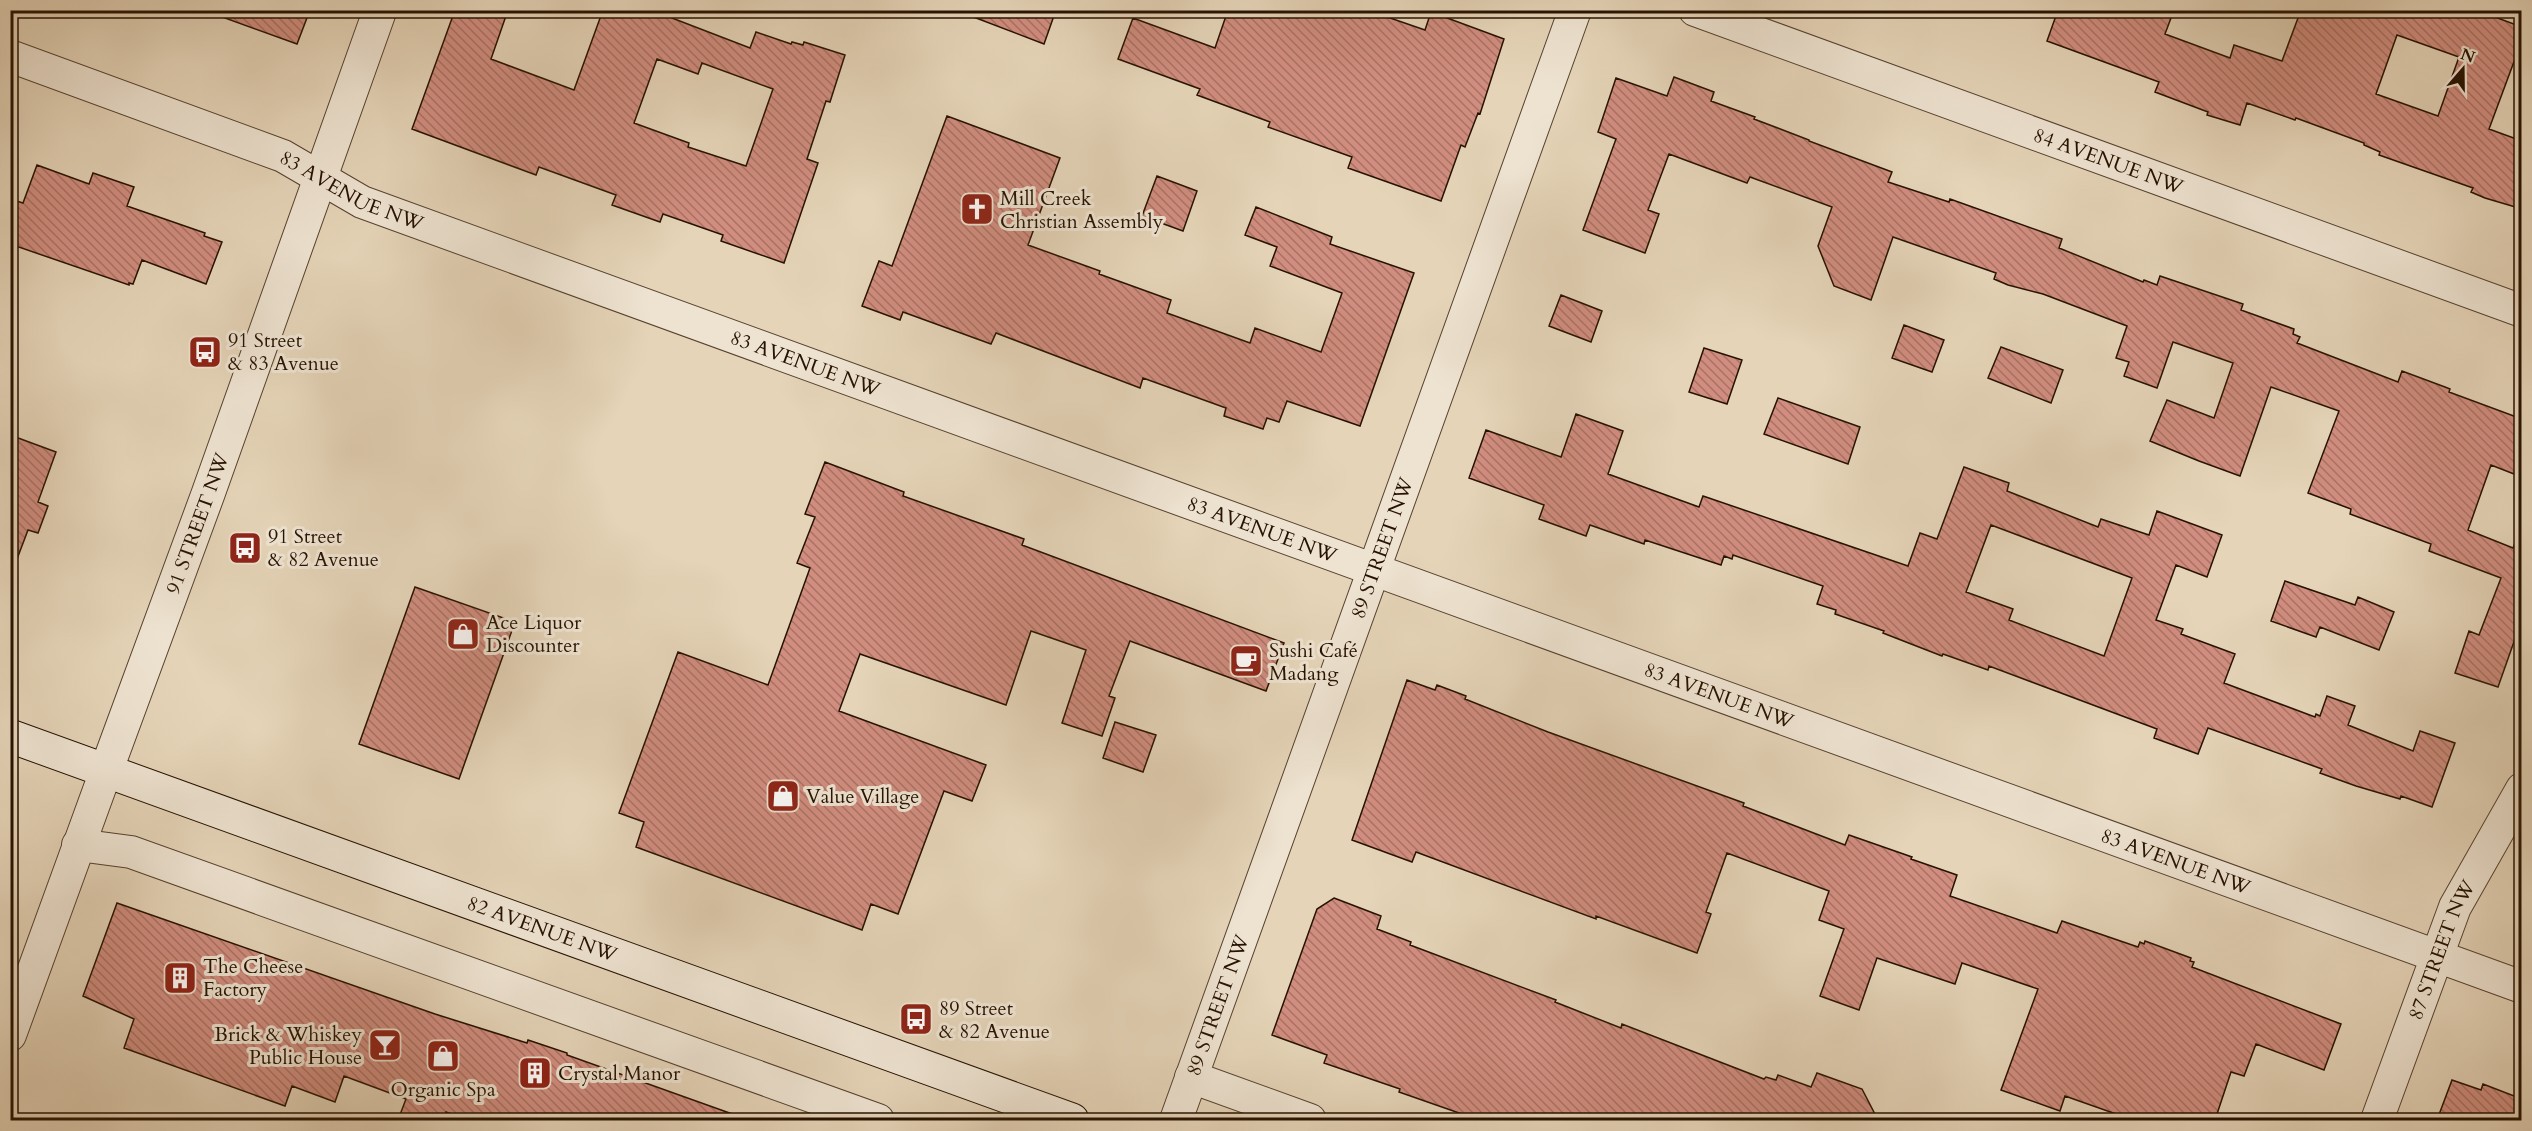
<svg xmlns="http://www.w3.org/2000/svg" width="2532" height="1131" viewBox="0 0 2532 1131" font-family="Cardo,serif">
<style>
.building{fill:url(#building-back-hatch);stroke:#261201;stroke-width:1.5;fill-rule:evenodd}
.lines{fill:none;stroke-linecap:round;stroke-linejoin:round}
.minor-casing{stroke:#56422f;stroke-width:34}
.tertiary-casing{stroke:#56422f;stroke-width:35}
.secondary-casing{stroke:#261201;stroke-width:35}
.minor{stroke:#eee3d1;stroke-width:32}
.tertiary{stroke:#eee3d1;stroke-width:33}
.secondary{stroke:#eee3d1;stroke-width:33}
.labels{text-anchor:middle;stroke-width:6;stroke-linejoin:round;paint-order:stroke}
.street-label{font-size:20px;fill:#261201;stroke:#eee3d1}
.poi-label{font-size:20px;fill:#261201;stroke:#eee3d1;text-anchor:start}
</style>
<defs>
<pattern id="building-back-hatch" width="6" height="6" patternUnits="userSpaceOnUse" patternTransform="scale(1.5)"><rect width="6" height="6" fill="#d18d7f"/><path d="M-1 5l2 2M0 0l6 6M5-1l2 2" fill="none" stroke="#a97266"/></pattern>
</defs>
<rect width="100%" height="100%" fill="#e5d4b8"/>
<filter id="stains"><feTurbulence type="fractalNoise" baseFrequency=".00333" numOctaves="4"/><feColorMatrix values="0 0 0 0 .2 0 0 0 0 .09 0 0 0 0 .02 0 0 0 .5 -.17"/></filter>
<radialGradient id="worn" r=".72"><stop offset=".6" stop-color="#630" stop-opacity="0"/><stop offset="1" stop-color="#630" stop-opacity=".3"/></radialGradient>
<path class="building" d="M215,10H310L297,44L214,14Z
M455,10H508L491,59L574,90L603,10H674L672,18L750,48L756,32L791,44L792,42L803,45L804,42L845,55L830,102L826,101L807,159L818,163L784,263L721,241L723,235L663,214L660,222L612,205L616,195L539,167L536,175L412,129ZM657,59L698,74L702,63L773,89L746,166L688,147L689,143L634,123Z
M964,10H1056L1044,44L963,13Z
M1228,10H1367L1425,30L1431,12L1504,39L1480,114L1478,113L1465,147L1461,145L1441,201L1348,168L1352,157L1268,127L1270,122L1197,95L1200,89L1118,59L1133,18L1215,48Z
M2058,10H2174L2165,34L2230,58L2234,45L2282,61L2301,10H2476L2522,27V40L2489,129L2522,141V209L2485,198L2471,192L2473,188L2379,155L2380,152L2364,145V143L2296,118L2295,120L2247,103L2240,125L2207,115L2208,112L2155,92L2159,82L2047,41ZM2397,35L2459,57L2438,116L2376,94Z
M1674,77L1714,92L1711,101L1755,117L1754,119L1809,140V141L1892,172L1888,182L1949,202L1950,199L2062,239L2059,248L2143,282L2144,280L2157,285L2160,276L2243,304L2241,310L2294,329L2293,334L2300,337L2297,343L2398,382L2402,371L2445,387L2450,389L2449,392L2522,419V452L2514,474L2491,465L2468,530L2513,548L2520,531H2522V619L2498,687L2455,673L2469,631L2479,635L2501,578L2429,551L2431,544L2350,514L2351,509L2308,493L2339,411L2271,387L2240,476L2199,461L2150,441L2167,400L2214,418L2233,363L2173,342L2157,388L2124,376L2129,362L2116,358L2127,326L2043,294L2008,285L1994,279L1996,273L1893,237L1871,300L1834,286L1818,246L1832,207L1750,177L1747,183L1669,154L1648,210L1659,214L1645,253L1583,230L1616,139L1598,132L1616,78L1667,96Z
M947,116L1060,158L1028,245L1100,271L1099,274L1171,300L1167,313L1250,343L1255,328L1321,352L1342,293L1270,266L1277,247L1245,235L1256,207L1332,237L1330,244L1414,273L1360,426L1287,401L1279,422L1267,418L1263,429L1224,416L1226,408L1143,378L1140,388L996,333L991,344L903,312L900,320L862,306L879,261L892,266Z
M37,165L89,184L93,173L134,187L127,206L205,233L204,236L222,242L206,284L142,260L133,284L129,283V285L10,244V199L23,203Z
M1157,176L1197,191L1183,231L1142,216Z
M1561,295L1602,311L1591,342L1549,326Z
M1904,325L1944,340L1932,372L1892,358Z
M2001,347L2063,370L2051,403L1988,378Z
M1704,348L1742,360L1727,404L1689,392Z
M1778,398L1860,427L1848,464L1764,434Z
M1576,414L1623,431L1608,474L1699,507L1703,496L1908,566L1920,533L1937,539L1964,467L2009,483L2007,491L2098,527L2101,519L2149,535L2157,511L2222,535L2207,577L2176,565L2156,620L2183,629L2181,634L2235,654L2224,683L2315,717L2316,714L2320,716L2327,696L2355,706L2348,725L2413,751L2420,731L2455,743L2432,807L2401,796L2400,799L2356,786L2320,773L2322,769L2208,728L2198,754L2154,738L2157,729L1989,666L1988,670L1943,654L1942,656L1883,633L1884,631L1835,614L1836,610L1817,604L1823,586L1733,555L1732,559L1724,556L1721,565L1645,540L1644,544L1590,525L1586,536L1539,519L1544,505L1469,478L1486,430L1561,457ZM1991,525L2132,578L2104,656L2009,620L2013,609L1966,592Z
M10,435L56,452L38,502L48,506L38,533L28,530L14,567H10Z
M825,462L904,492L903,496L1024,539L1022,545L1284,643L1266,691L1130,641L1109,696L1115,698L1102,736L1062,723L1086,650L1031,631L1006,705L860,654L839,711L986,765L972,801L944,791L898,914L871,904L862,930L636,847L644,822L619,813L678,652L768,685L810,568L797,563L815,517L805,514Z
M2285,581L2355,605L2358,597L2394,612L2379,650L2320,627L2316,637L2271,621Z
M415,587L515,622L459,779L359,744Z
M1407,680L1435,690L1437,685L1466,696L1465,699L1548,732L1744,803L1743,806L1845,845L1849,835L1912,857L1911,859L1957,875L1950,896L2057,933L2062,921L2138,947L2140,942L2144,944L2145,941L2191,958L2190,961L2194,962L2192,967L2341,1024L2324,1070L2256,1044L2244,1076L2231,1072L2215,1120H2133L2065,1096L2060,1111L2001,1090L2038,989L1962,963L1955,984L1877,958L1859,1010L1820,996L1844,929L1819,920L1829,891L1727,853L1706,912L1711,914L1697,953L1596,916V919L1416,852L1412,862L1352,840Z
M1115,722L1156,735L1143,772L1103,758Z
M1334,898L1381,916L1377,929L1411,942L1410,945L1556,1000L1555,1002L1621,1028L1622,1024L1764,1079L1766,1077L1776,1080L1778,1075L1811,1087L1817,1073L1862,1089L1878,1120H1479L1399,1092L1400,1089L1324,1063L1327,1055L1272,1035L1317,909Z
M117,903L435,1014L527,1043L528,1040L567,1053V1055L738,1116L737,1120H468L446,1112L443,1120H398L406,1099L344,1076L335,1102L292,1086L285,1106L124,1048L134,1019L83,996Z
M2452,1080L2481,1090L2483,1084L2522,1099V1120H2437Z"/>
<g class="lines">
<defs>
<g id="minor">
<path id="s1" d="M1695,10L2522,311"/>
<path id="s2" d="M10,56L283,156L362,202L2522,987"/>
<path d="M78,845L131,852L878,1120"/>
<path d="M10,1035L106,771"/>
<path d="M1191,1077L1310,1120"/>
<path id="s3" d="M1176,1120L1575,10"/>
<path id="s4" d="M2377,1120L2455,907L2522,789"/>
</g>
<g id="tertiary">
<path id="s5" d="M106,771L208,494L380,10"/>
</g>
<g id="secondary">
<path id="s6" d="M10,736L1072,1120"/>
</g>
</defs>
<use href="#minor" class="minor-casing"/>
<use href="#tertiary" class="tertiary-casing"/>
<use href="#secondary" class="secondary-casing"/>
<use href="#minor" class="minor"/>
<use href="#tertiary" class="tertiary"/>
<use href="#secondary" class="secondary"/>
</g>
<defs>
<symbol id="church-square" viewBox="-11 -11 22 22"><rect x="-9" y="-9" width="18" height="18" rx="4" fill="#8f2418" stroke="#eee3d1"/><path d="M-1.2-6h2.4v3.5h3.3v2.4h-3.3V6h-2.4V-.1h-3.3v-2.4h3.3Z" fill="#fff"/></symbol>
<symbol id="bus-square" viewBox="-11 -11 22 22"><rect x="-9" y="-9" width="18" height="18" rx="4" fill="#8f2418" stroke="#eee3d1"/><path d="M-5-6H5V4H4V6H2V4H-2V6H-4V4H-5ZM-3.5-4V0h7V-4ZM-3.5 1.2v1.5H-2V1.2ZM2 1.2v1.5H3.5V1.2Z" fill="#fff"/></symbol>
<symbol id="shop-square" viewBox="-11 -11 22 22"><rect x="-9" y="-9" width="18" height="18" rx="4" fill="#8f2418" stroke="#eee3d1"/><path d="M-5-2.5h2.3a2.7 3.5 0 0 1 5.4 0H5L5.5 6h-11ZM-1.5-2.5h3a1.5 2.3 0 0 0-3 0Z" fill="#fff"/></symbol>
<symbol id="cafe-square" viewBox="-11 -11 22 22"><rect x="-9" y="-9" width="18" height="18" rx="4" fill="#8f2418" stroke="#eee3d1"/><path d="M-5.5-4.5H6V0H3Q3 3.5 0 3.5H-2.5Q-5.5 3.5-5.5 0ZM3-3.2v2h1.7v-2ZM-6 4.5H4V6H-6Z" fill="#fff"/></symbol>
<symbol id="building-square" viewBox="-11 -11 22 22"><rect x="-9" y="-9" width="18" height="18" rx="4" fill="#8f2418" stroke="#eee3d1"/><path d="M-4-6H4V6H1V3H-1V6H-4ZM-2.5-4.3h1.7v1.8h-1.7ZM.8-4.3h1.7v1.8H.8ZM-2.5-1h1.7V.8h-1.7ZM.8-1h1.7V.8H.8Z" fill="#fff"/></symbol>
<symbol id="bar-square" viewBox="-11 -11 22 22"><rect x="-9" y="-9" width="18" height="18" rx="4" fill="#8f2418" stroke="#eee3d1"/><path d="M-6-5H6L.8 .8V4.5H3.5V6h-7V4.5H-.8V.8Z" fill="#fff"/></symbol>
</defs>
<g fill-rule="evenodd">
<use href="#church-square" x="958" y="190" width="38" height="38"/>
<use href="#bus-square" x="186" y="333" width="38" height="38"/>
<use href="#bus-square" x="226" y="529" width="38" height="38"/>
<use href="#shop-square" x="444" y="615" width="38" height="38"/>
<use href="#cafe-square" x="1227" y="642" width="38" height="38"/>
<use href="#shop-square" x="764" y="777" width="38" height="38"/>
<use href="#building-square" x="161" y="959" width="38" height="38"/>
<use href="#bus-square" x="897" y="1000" width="38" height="38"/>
<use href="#bar-square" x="366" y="1026" width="38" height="38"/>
<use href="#shop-square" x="424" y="1037" width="38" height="38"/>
<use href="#building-square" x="516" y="1054" width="38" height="38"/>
</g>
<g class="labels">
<g class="street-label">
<text dy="7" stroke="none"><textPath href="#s1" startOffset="440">84 AVENUE NW</textPath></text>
<text dy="7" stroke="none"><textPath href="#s2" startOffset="368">83 AVENUE NW</textPath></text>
<text dy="7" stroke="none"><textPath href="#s2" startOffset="854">83 AVENUE NW</textPath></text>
<text dy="7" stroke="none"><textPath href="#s5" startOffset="264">91 STREET NW</textPath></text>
<text dy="7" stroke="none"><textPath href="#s2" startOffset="1340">83 AVENUE NW</textPath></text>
<text dy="7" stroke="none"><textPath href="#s3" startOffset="608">89 STREET NW</textPath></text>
<text dy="7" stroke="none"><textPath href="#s2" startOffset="1826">83 AVENUE NW</textPath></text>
<text dy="7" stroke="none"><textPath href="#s2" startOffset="2312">83 AVENUE NW</textPath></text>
<text dy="7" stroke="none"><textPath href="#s6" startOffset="566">82 AVENUE NW</textPath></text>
<text dy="7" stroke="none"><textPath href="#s4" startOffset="182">87 STREET NW</textPath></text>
<text dy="7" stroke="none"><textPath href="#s3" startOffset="122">89 STREET NW</textPath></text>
</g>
<g class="poi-label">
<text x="1000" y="205">Mill Creek<tspan x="1000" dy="23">Christian Assembly</tspan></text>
<text x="228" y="347">91 Street<tspan x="228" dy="23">&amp; 83 Avenue</tspan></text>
<text x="268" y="543">91 Street<tspan x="268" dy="23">&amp; 82 Avenue</tspan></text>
<text x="486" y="629">Ace Liquor<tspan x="486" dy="23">Discounter</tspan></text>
<text x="1269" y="657">Sushi Café<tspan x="1269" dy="23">Madang</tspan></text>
<text x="806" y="803">Value Village</text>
<text x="203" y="973">The Cheese<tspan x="203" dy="23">Factory</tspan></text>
<text x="939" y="1015">89 Street<tspan x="939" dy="23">&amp; 82 Avenue</tspan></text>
<text x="362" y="1041" text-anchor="end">Brick &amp; Whiskey<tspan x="362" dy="23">Public House</tspan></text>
<text x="558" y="1080">Crystal Manor</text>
<text x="443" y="1096" text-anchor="middle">Organic Spa</text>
</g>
</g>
<rect width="2532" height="1131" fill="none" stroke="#e5d4b8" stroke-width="36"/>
<rect x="12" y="12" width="2508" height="1107" fill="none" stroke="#261201" stroke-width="3"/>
<rect x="18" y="18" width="2496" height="1095" fill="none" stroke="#261201" stroke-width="1.5"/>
<g transform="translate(2463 69) rotate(20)" stroke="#eee3d1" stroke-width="4.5" paint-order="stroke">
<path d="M0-4.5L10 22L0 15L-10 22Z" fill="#261201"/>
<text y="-9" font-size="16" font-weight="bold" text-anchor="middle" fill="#261201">N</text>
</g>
<rect width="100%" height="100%" filter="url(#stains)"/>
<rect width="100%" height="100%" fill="url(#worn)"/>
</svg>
